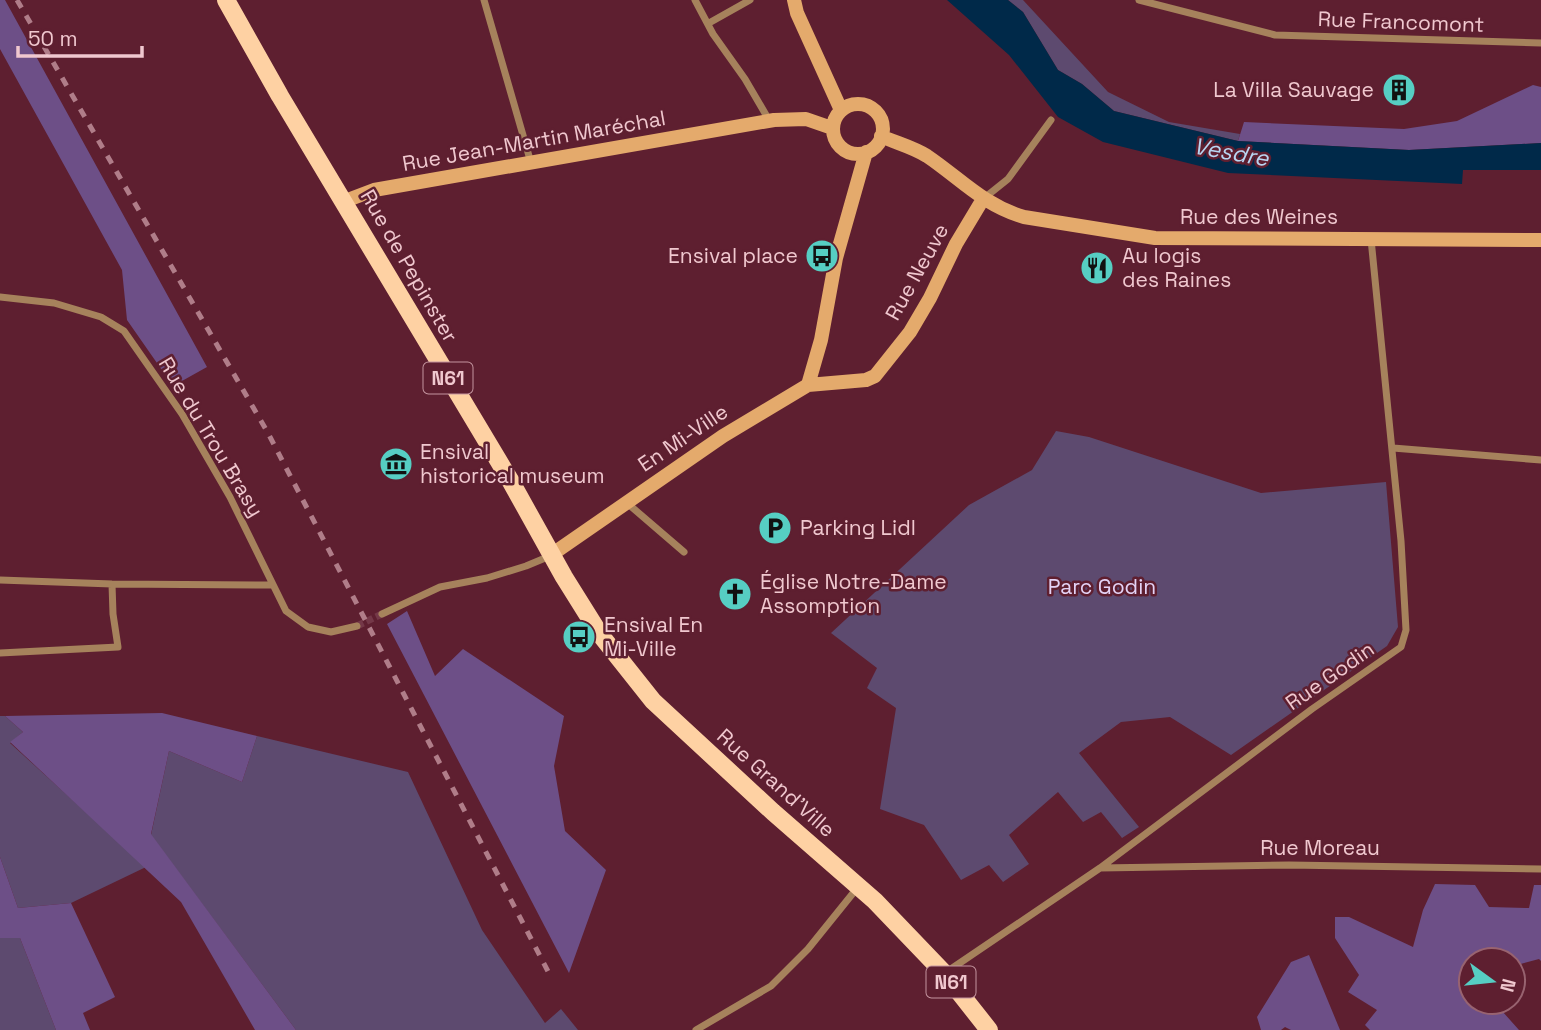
<svg xmlns="http://www.w3.org/2000/svg" width="1541" height="1030" viewBox="0 0 1541 1030" font-family="'Space Grotesk',sans-serif">
<style>
.green{fill:#5d4a6f}
.forest{fill:#6d4f87}
.water{fill:#002949}
.lines{fill:none;stroke-linecap:round;stroke-linejoin:round}
.street-tunnel{stroke:#743848;stroke-width:7;stroke-dasharray:7 3.5;stroke-linecap:butt}
.street{stroke:#a6825c;stroke-width:7}
.secondary{stroke:#e4aa6c;stroke-width:14}
.primary{stroke:#fed1a3;stroke-width:18}
.rail{stroke:#b07d89;stroke-width:5;stroke-dasharray:9 9;stroke-linecap:butt}
.labels{text-anchor:middle;stroke-width:5;stroke-linejoin:round;paint-order:stroke}
.shield{fill:#5e1f30;stroke:#c4959f;stroke-width:2}
.shield-label{font-size:19px;font-weight:bold;fill:#f0c8cf}
.street-label{font-size:21px;fill:#f0c8cf;stroke:#5e1f30}
.poi-label{font-size:21px;fill:#f0c8cf;stroke:#5e1f30;text-anchor:start}
.park-label{font-size:21px;fill:#e4d3f6;stroke:#5e1f30}
.water-label{font-size:23px;font-style:italic;fill:#b8d5f1;stroke:#5e1f30}
</style>
<rect width="100%" height="100%" fill="#5e1f30"/>
<path class="green" d="M1008,0H1023L1108,92L1169,122L1240,134L1238,141L1114,111L1082,84L1058,70L1023,12Z
M1056,431L1089,437L1261,493L1386,482L1398,627L1387,646L1231,755L1170,717L1121,722L1079,753L1139,827L1122,838L1101,812L1083,822L1058,792L1009,835L1029,864L1003,882L989,865L961,880L924,825L880,809L896,708L867,688L877,668L831,633L969,505L1032,470Z
M0,716H5L23,732L10,743L146,867L71,903L18,908L0,857Z
M257,736L408,772L482,930L545,1023L561,1009L578,1030H296L151,835L169,751L242,782Z
M0,938H20L56,1030H0Z"/>
<path class="forest" d="M0,0H5L207,367L173,386L127,320L122,270L0,49Z
M1533,85L1541,87V143L1409,150L1238,141L1244,122L1404,129L1457,121Z
M407,611L435,676L463,649L564,716L554,766L565,831L606,870L569,973L387,624Z
M162,713L257,736L242,782L169,751L151,834L296,1030H255L181,902L10,742L23,732L5,716Z
M0,857L18,908L71,903L115,997L83,1013L90,1030H56L20,938H0Z
M1435,884L1475,885L1489,907L1529,908L1534,885H1541V961L1539,959L1513,966V960H1471V1002H1494L1519,1030H1370L1365,1025L1377,1010L1348,992L1359,975L1335,938V917H1349L1413,947L1423,910Z
M1309,955L1340,1030H1291L1285,1027L1281,1030H1261L1257,1017L1291,962Z"/>
<path class="water" d="M947,0H1008L1023,12L1058,70L1082,84L1114,111L1238,141L1409,150L1541,143V170H1463L1462,184L1228,173L1103,142L1058,117L1009,55Z"/>
<g class="lines">
<path class="street-tunnel" d="M357,626L382,614"/>
<path class="street" d="M484,0L531,163
M695,0L713,34L745,79L769,120
M1139,0L1275,35L1541,43
M709,23L750,0
M983,199L1008,179L1051,120
M0,297L54,303L101,317L124,331L182,414L230,497L286,611L308,627L331,632L357,626
M1393,448L1541,460
M627,503L684,552
M0,580L112,584L273,585
M382,614L440,587L487,578L526,566L550,556
M0,653L118,647L113,614L112,584
M1100,868L1289,865L1541,869
M945,973L1100,868L1312,709L1401,647L1406,630L1401,541L1371,239
M696,1030L771,986L808,949L858,887"/>
<path class="secondary" d="M794,0L797,13L841,110
M833 129a25 25 0 1 1 50 0a25 25 0 1 1-50 0Z
M881,136C896,143 913,147 927,156C961,179 983,205 1024,217L1155,238L1541,240
M345,201L374,190L774,120L806,119L832,128
M808,385L821,340L836,258L866,152
M551,555L723,436L808,385L866,380L875,376L910,332L930,298L956,244L983,199"/>
<path class="primary" d="M226,0L280,96L510,480L564,577L599,633L653,701L773,812L875,901L944,973L989,1030"/>
<path class="rail" d="M17,0L268,433L552,979"/>
</g>
<defs>
<symbol id="building-disc" viewBox="-11 -11 22 22"><circle r="9.5" fill="#56cec3" stroke="#5e1f30"/><path d="M-4-6H4V6H1V3H-1V6H-4ZM-2.5-4.3h1.7v1.8h-1.7ZM.8-4.3h1.7v1.8H.8ZM-2.5-1h1.7V.8h-1.7ZM.8-1h1.7V.8H.8Z" fill="#111"/></symbol>
<symbol id="bus-disc" viewBox="-11 -11 22 22"><circle r="9.5" fill="#56cec3" stroke="#5e1f30"/><path d="M-5-6H5V4H4V6H2V4H-2V6H-4V4H-5ZM-3.5-4V0h7V-4ZM-3.5 1.2v1.5H-2V1.2ZM2 1.2v1.5H3.5V1.2Z" fill="#111"/></symbol>
<symbol id="restaurant-disc" viewBox="-11 -11 22 22"><circle r="9.5" fill="#56cec3" stroke="#5e1f30"/><path d="M-5-6h1v4h1v-4h1v4h1v-4h1v5L-1.5 .5V6h-2V.5L-5-1ZM5-6V6H3V1.5H1.5Q1.5-4 5-6Z" fill="#111"/></symbol>
<symbol id="museum-disc" viewBox="-11 -11 22 22"><circle r="9.5" fill="#56cec3" stroke="#5e1f30"/><path d="M0-6L6-3V-2H-6V-3ZM-5-1h2V3h-2ZM-1-1h2V3h-2ZM3-1h2V3H3ZM-6 4H6V6H-6Z" fill="#111"/></symbol>
<symbol id="parking-disc" viewBox="-11 -11 22 22"><circle r="9.5" fill="#56cec3" stroke="#5e1f30"/><path d="M-3.5-5.5H1a3.5 3.5 0 0 1 0 7H-1V5.5H-3.5ZM-1-3.4V-.6H.8a1.4 1.4 0 0 0 0-2.8Z" fill="#111"/></symbol>
<symbol id="church-disc" viewBox="-11 -11 22 22"><circle r="9.5" fill="#56cec3" stroke="#5e1f30"/><path d="M-1.2-6h2.4v3.5h3.3v2.4h-3.3V6h-2.4V-.1h-3.3v-2.4h3.3Z" fill="#111"/></symbol>
</defs>
<g fill-rule="evenodd">
<use href="#building-disc" x="1380" y="71" width="38" height="38"/>
<use href="#bus-disc" x="803" y="237" width="38" height="38"/>
<use href="#restaurant-disc" x="1078" y="249" width="38" height="38"/>
<use href="#museum-disc" x="377" y="445" width="38" height="38"/>
<use href="#parking-disc" x="756" y="509" width="38" height="38"/>
<use href="#church-disc" x="716" y="575" width="38" height="38"/>
<use href="#bus-disc" x="560" y="618" width="38" height="38"/>
</g>
<g class="labels">
<g class="shield">
<rect x="423.5" y="362.5" width="49" height="31" rx="5"/>
<rect x="926.5" y="966.5" width="49" height="31" rx="5"/>
</g>
<g class="shield-label">
<text x="448" y="385">N61</text>
<text x="951" y="989">N61</text>
</g>
<g class="street-label">
<text transform="translate(1401 22) rotate(2)" y="7">Rue Francomont</text>
<text transform="translate(534 141) rotate(-10)" y="7">Rue Jean-Martin Maréchal</text>
<text x="1259" y="224">Rue des Weines</text>
<text transform="translate(409 266) rotate(60)" y="7">Rue de Pepinster</text>
<text transform="translate(917 272) rotate(-61)" y="7">Rue Neuve</text>
<text transform="translate(211 437) rotate(59)" y="7">Rue du Trou Brasy</text>
<text transform="translate(683 438) rotate(-34)" y="7">En Mi-Ville</text>
<text transform="translate(1330 676) rotate(-35)" y="7">Rue Godin</text>
<text transform="translate(776 783) rotate(42)" y="7">Rue Grand'Ville</text>
<text x="1320" y="855">Rue Moreau</text>
</g>
<g class="poi-label">
<text x="1374" y="97" text-anchor="end">La Villa Sauvage</text>
<text x="798" y="263" text-anchor="end">Ensival place</text>
<text x="1122" y="263">Au logis<tspan x="1122" dy="24">des Raines</tspan></text>
<text x="420" y="459">Ensival<tspan x="420" dy="24">historical museum</tspan></text>
<text x="800" y="535">Parking Lidl</text>
<text x="760" y="589">Église Notre-Dame<tspan x="760" dy="24">Assomption</tspan></text>
<text x="604" y="632">Ensival En<tspan x="604" dy="24">Mi-Ville</tspan></text>
</g>
<g class="park-label">
<text x="1102" y="594">Parc Godin</text>
</g>
<g class="water-label">
<text transform="translate(1231 152) rotate(10)" y="8">Vesdre</text>
</g>
</g>
<g transform="translate(1492 981) rotate(105)"><circle r="33" fill="#5e1f30" stroke="#986370" stroke-width="2"/>
<path d="M0-5L12 26L0 18L-12 26Z" fill="#56cec3"/>
<text y="-10" font-size="19" font-weight="bold" text-anchor="middle" fill="#f0c8cf">N</text>
</g>
<path d="M18 46v10h124v-10" fill="none" stroke="#f0c8cf" stroke-width="3.5"/>
<text x="28" y="46" font-size="21" fill="#f0c8cf" stroke="#5e1f30" stroke-width="5" paint-order="stroke">50 m</text>
</svg>
